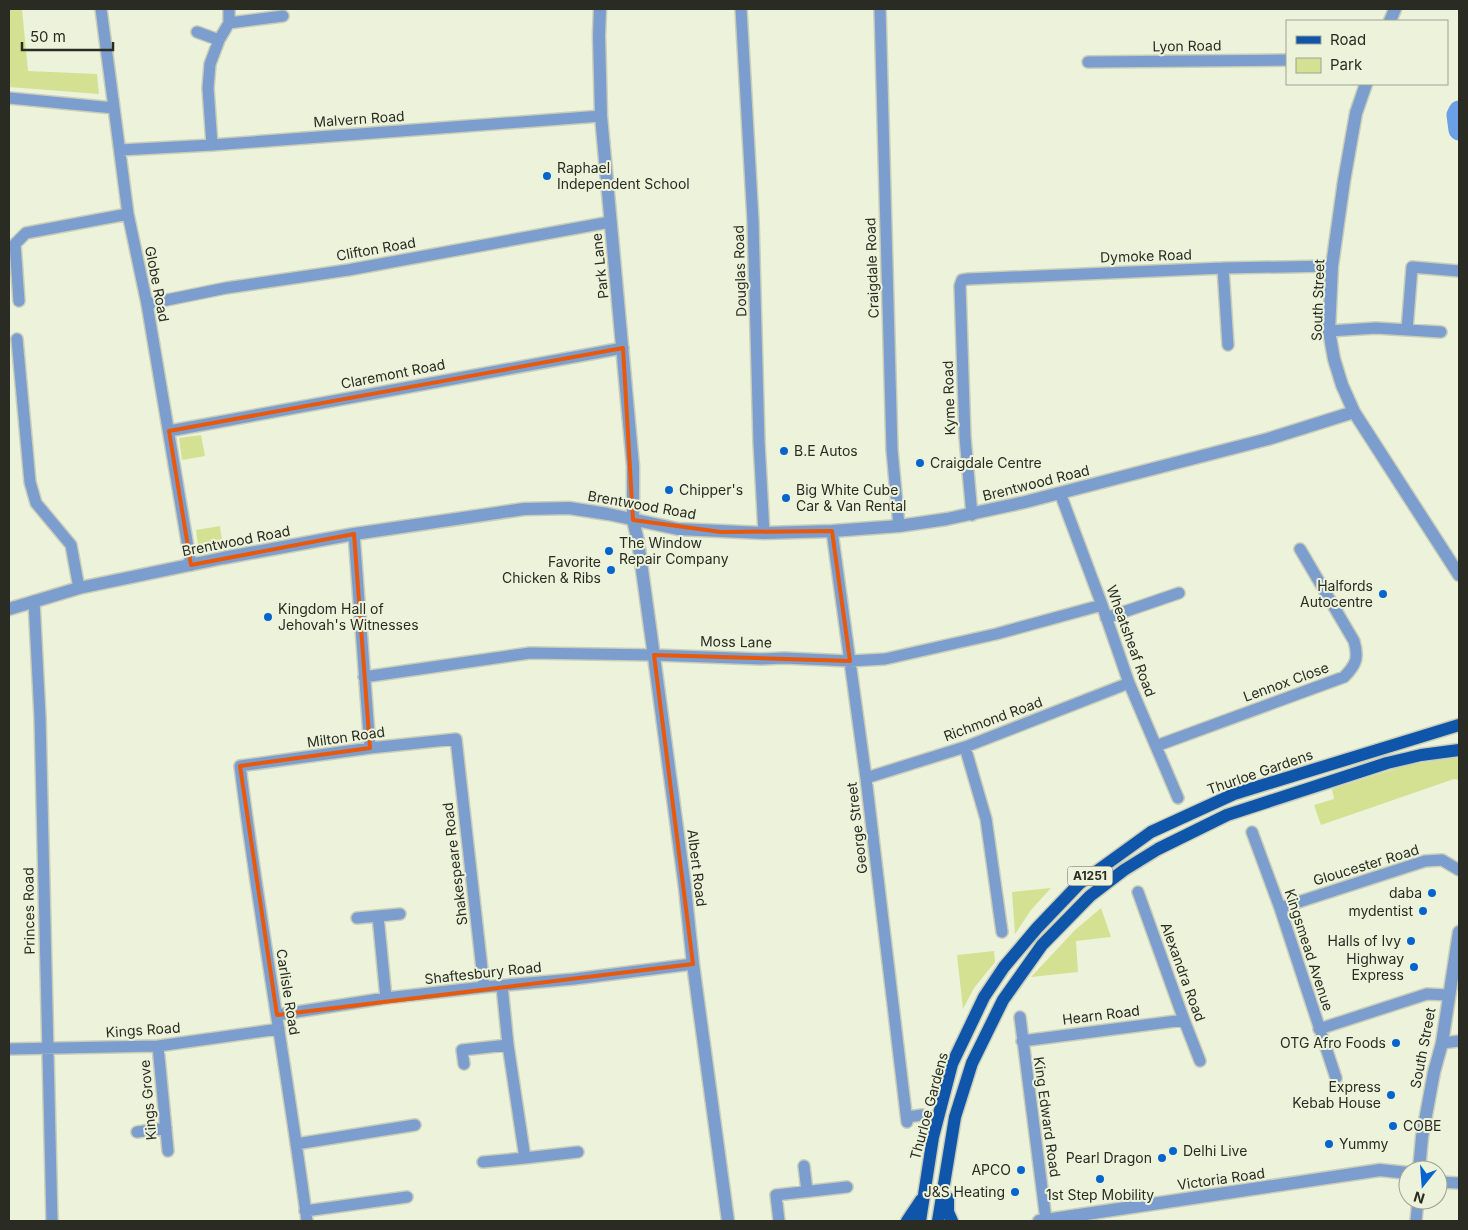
<svg xmlns="http://www.w3.org/2000/svg" width="1468" height="1230" viewBox="0 0 1468 1230" font-family="Inter,sans-serif">
<style>
.green{fill:#d4e192}
.lines{fill:none;stroke-linecap:round;stroke-linejoin:round}
.river{stroke:#6ca0e6;stroke-width:21}
.minor-casing{stroke:#caceb9;stroke-width:14}
.tertiary-casing{stroke:#caceb9;stroke-width:15}
.primary-casing{stroke:#caceb9;stroke-width:15}
.minor{stroke:#7c9ece;stroke-width:11}
.tertiary{stroke:#7c9ece;stroke-width:12}
.primary{stroke:#0f56ab;stroke-width:12}
.marked{fill:none;stroke:#e8590c;stroke-width:4;stroke-linejoin:round}
.poi-dot{fill:#0365cd;stroke:#edf2da;stroke-width:2}
.labels{text-anchor:middle;stroke-width:4;stroke-linejoin:round;paint-order:stroke}
.shield{fill:#edf2da;stroke:#64675a;stroke-width:1}
.shield-label{font-size:12px;font-weight:bold;fill:#2a2c23}
.street-label{font-size:14px;fill:#2a2c23;stroke:#edf2da}
.poi-label{font-size:14px;fill:#2a2c23;stroke:#edf2da;text-anchor:end}
</style>
<rect width="100%" height="100%" fill="#edf2da"/>
<path class="green" d="M9,9H22L28,71L97,74L99,94L9,87Z
M201,435L205,456L182,460L179,438Z
M220,526L223,549L199,552L196,530Z
M1451,758H1459V780L1454,779L1321,825L1314,805L1334,799L1332,789L1407,765Z
M1051,888L1031,910L1015,934L1012,892Z
M1101,908L1111,937L1076,941L1078,972L1031,977L1075,930Z
M994,951L995,962L974,988L963,1009L957,955Z"/>
<g class="lines">
<path class="river" d="M1459,111L1457,115L1459,130"/>
<defs>
<path id="minor" d="M101,9L128,214L147,304L191,565
M741,9L753,221L759,442L764,533
M880,9L892,450L899,526
M229,23L283,16
M197,32L219,40
M1088,62L1287,60
M9,98L114,108
M212,145L208,88L210,64L219,40L229,23V9
M120,150L212,145L601,116
M1223,268L1228,345
M19,301L15,244L26,233L128,214
M147,304L226,288L348,270L610,222
M1407,330L1412,267L1459,271
M1329,331L1376,328L1441,332
M17,339L30,482L36,503L71,545L79,588
M169,431L623,348
M1060,493L1102,605L1129,683L1178,798
M972,515L965,437L960,286L962,280L968,279L1223,268L1332,266
M832,531L866,778L907,1122
M354,534L370,748
M34,601L40,717L52,1221
M1106,618L1179,593
M364,677L530,653L654,655L761,659L784,658L850,661L885,659L996,634L1102,605
M1156,746L1344,677C1356,665 1359,658 1354,641L1300,549
M965,747L986,819L1002,932
M866,778L965,747L1129,683
M1252,832L1280,908L1336,1078
M1138,892L1184,1020L1200,1061
M1280,908L1425,861L1442,860L1459,870
M378,916L400,914
M357,918L378,916L386,998
M277,1015L386,998L484,987L574,979L693,964
M1020,1017L1046,1220
M1319,1029L1427,994L1448,995
M1022,1041L1184,1020
M1442,1043L1459,1041
M508,1045L525,1158L578,1152
M158,1046L168,1151
M9,1049L158,1046L279,1029
M464,1064L462,1050L508,1045L502,986
M907,1117L922,1115
M137,1132L166,1128
M296,1144L415,1125
M483,1162L525,1158
M804,1166L807,1191
M1438,1182L1459,1183
M305,1211L407,1197
M307,1221C287,1069 259,918 240,766L370,748L456,739L484,987
M779,1221L776,1195L847,1187
M1416,1221L1418,1200"/>
<path id="tertiary" d="M600,9L599,35L601,116L633,466V520L638,541L653,649L685,888L693,964L728,1221
M1390,21L1395,9
M1366,84L1356,113L1344,181L1332,266L1329,331L1334,359L1342,385L1354,412L1459,575
M9,609L79,588L223,558L354,534L524,509L569,508L608,514L678,529L764,533L832,531L899,526L947,519L1025,502L1268,439L1354,412
M1419,1170L1422,1137L1434,1072L1442,1043L1459,932
M1039,1221L1380,1170L1408,1173"/>
<path id="primary" d="M948,1198V1212L952,1221
M907,1221L921,1200
M920,1221L933,1137L952,1064L984,997L1004,967L1037,928L1079,884L1151,832L1234,794L1459,725
M938,1221L955,1117L972,1063L1003,1000L1042,945L1090,896L1124,870L1158,849L1227,815L1387,763L1421,755L1459,750"/>
</defs>
<use href="#minor" class="minor-casing"/>
<use href="#tertiary" class="tertiary-casing"/>
<use href="#primary" class="primary-casing"/>
<use href="#minor" class="minor"/>
<use href="#tertiary" class="tertiary"/>
<use href="#primary" class="primary"/>
</g>
<path class="marked" d="M623,348L633,520L721,532L832,531L850,661L654,655L693,964L277,1015L240,766L370,748L354,534L191,565L169,431Z"/>
<g class="poi-dot">
<circle cx="547" cy="176" r="5"/>
<circle cx="784" cy="451" r="5"/>
<circle cx="920" cy="463" r="5"/>
<circle cx="669" cy="490" r="5"/>
<circle cx="786" cy="498" r="5"/>
<circle cx="609" cy="551" r="5"/>
<circle cx="611" cy="570" r="5"/>
<circle cx="1383" cy="594" r="5"/>
<circle cx="268" cy="617" r="5"/>
<circle cx="1432" cy="893" r="5"/>
<circle cx="1423" cy="911" r="5"/>
<circle cx="1411" cy="941" r="5"/>
<circle cx="1414" cy="967" r="5"/>
<circle cx="1396" cy="1043" r="5"/>
<circle cx="1391" cy="1095" r="5"/>
<circle cx="1393" cy="1126" r="5"/>
<circle cx="1329" cy="1144" r="5"/>
<circle cx="1173" cy="1151" r="5"/>
<circle cx="1162" cy="1158" r="5"/>
<circle cx="1021" cy="1170" r="5"/>
<circle cx="1100" cy="1179" r="5"/>
<circle cx="1015" cy="1192" r="5"/>
</g>
<g class="labels">
<rect class="shield" x="1067.5" y="866.5" width="45" height="19" rx="4"/>
<g class="shield-label">
<text x="1090" y="880">A1251</text>
</g>
<g class="street-label">
<text transform="translate(1187 46) rotate(-1)" y="5">Lyon Road</text>
<text transform="translate(359 119) rotate(-4)" y="5">Malvern Road</text>
<text transform="translate(376 249) rotate(-10)" y="5">Clifton Road</text>
<text transform="translate(1146 256) rotate(-2)" y="5">Dymoke Road</text>
<text transform="translate(600 266) rotate(-96)" y="5">Park Lane</text>
<text transform="translate(872 268) rotate(-92)" y="5">Craigdale Road</text>
<text transform="translate(740 271) rotate(-92)" y="5">Douglas Road</text>
<text transform="translate(157 284) rotate(79)" y="5">Globe Road</text>
<text transform="translate(1318 300) rotate(-88)" y="5">South Street</text>
<text transform="translate(393 374) rotate(-11)" y="5">Claremont Road</text>
<text transform="translate(949 398) rotate(-92)" y="5">Kyme Road</text>
<text transform="translate(1036 483) rotate(-14)" y="5">Brentwood Road</text>
<text transform="translate(642 505) rotate(10)" y="5">Brentwood Road</text>
<text transform="translate(236 541) rotate(-11)" y="5">Brentwood Road</text>
<text transform="translate(1131 641) rotate(70)" y="5">Wheatsheaf Road</text>
<text transform="translate(736 642) rotate(1)" y="5">Moss Lane</text>
<text transform="translate(1286 682) rotate(-20)" y="5">Lennox Close</text>
<text transform="translate(993 719) rotate(-20)" y="5">Richmond Road</text>
<text transform="translate(346 737) rotate(-8)" y="5">Milton Road</text>
<text transform="translate(1260 772) rotate(-19)" y="5">Thurloe Gardens</text>
<text transform="translate(857 828) rotate(-97)" y="5">George Street</text>
<text transform="translate(455 864) rotate(-97)" y="5">Shakespeare Road</text>
<text transform="translate(1366 865) rotate(-17)" y="5">Gloucester Road</text>
<text transform="translate(697 868) rotate(83)" y="5">Albert Road</text>
<text transform="translate(29 911) rotate(-91)" y="5">Princes Road</text>
<text transform="translate(1309 950) rotate(72)" y="5">Kingsmead Avenue</text>
<text transform="translate(1183 972) rotate(70)" y="5">Alexandra Road</text>
<text transform="translate(483 973) rotate(-6)" y="5">Shaftesbury Road</text>
<text transform="translate(288 992) rotate(81)" y="5">Carlisle Road</text>
<text transform="translate(1101 1015) rotate(-7)" y="5">Hearn Road</text>
<text transform="translate(143 1030) rotate(-4)" y="5">Kings Road</text>
<text transform="translate(1423 1048) rotate(-79)" y="5">South Street</text>
<text transform="translate(148 1100) rotate(-95)" y="5">Kings Grove</text>
<text transform="translate(929 1106) rotate(-75)" y="5">Thurloe Gardens</text>
<text transform="translate(1047 1117) rotate(82)" y="5">King Edward Road</text>
<text transform="translate(1221 1179) rotate(-8)" y="5">Victoria Road</text>
</g>
<g class="poi-label">
<text x="557" y="173" text-anchor="start">Raphael<tspan x="557" dy="16">Independent School</tspan></text>
<text x="794" y="456" text-anchor="start">B.E Autos</text>
<text x="930" y="468" text-anchor="start">Craigdale Centre</text>
<text x="679" y="495" text-anchor="start">Chipper's</text>
<text x="796" y="495" text-anchor="start">Big White Cube<tspan x="796" dy="16">Car &amp; Van Rental</tspan></text>
<text x="619" y="548" text-anchor="start">The Window<tspan x="619" dy="16">Repair Company</tspan></text>
<text x="601" y="567">Favorite<tspan x="601" dy="16">Chicken &amp; Ribs</tspan></text>
<text x="1373" y="591">Halfords<tspan x="1373" dy="16">Autocentre</tspan></text>
<text x="278" y="614" text-anchor="start">Kingdom Hall of<tspan x="278" dy="16">Jehovah's Witnesses</tspan></text>
<text x="1422" y="898">daba</text>
<text x="1413" y="916">mydentist</text>
<text x="1401" y="946">Halls of Ivy</text>
<text x="1404" y="964">Highway<tspan x="1404" dy="16">Express</tspan></text>
<text x="1386" y="1048">OTG Afro Foods</text>
<text x="1381" y="1092">Express<tspan x="1381" dy="16">Kebab House</tspan></text>
<text x="1403" y="1131" text-anchor="start">COBE</text>
<text x="1339" y="1149" text-anchor="start">Yummy</text>
<text x="1183" y="1156" text-anchor="start">Delhi Live</text>
<text x="1152" y="1163">Pearl Dragon</text>
<text x="1011" y="1175">APCO</text>
<text x="1005" y="1197">J&amp;S Heating</text>
<text x="1100" y="1200" text-anchor="middle">1st Step Mobility</text>
</g>
</g>
<rect width="1468" height="1230" fill="none" stroke="#2a2c23" stroke-width="20"/>
<rect x="1286" y="20" width="162" height="65" fill="#edf2da" stroke="#9fa391"/>
<rect x="1296" y="36" width="25" height="8" fill="#0f56ab" stroke="#9fa391"/>
<text x="1330" y="45" font-size="15" fill="#2a2c23">Road</text>
<rect x="1296" y="58" width="25" height="15" fill="#d4e192" stroke="#9fa391"/>
<text x="1330" y="70" font-size="15" fill="#2a2c23">Park</text>
<g transform="translate(1423 1185) rotate(197)"><circle r="24" fill="#edf2da" stroke="#9fa391"/>
<path d="M0-4L9 19L0 12L-9 19Z" fill="#0365cd"/>
<text y="-8" font-size="14" font-weight="bold" text-anchor="middle" fill="#2a2c23">N</text>
</g>
<path d="M22 42v8h91v-8" fill="none" stroke="#2a2c23" stroke-width="2.5"/>
<text x="30" y="42" font-size="15" fill="#2a2c23" stroke="#edf2da" stroke-width="4" paint-order="stroke">50 m</text>
</svg>
